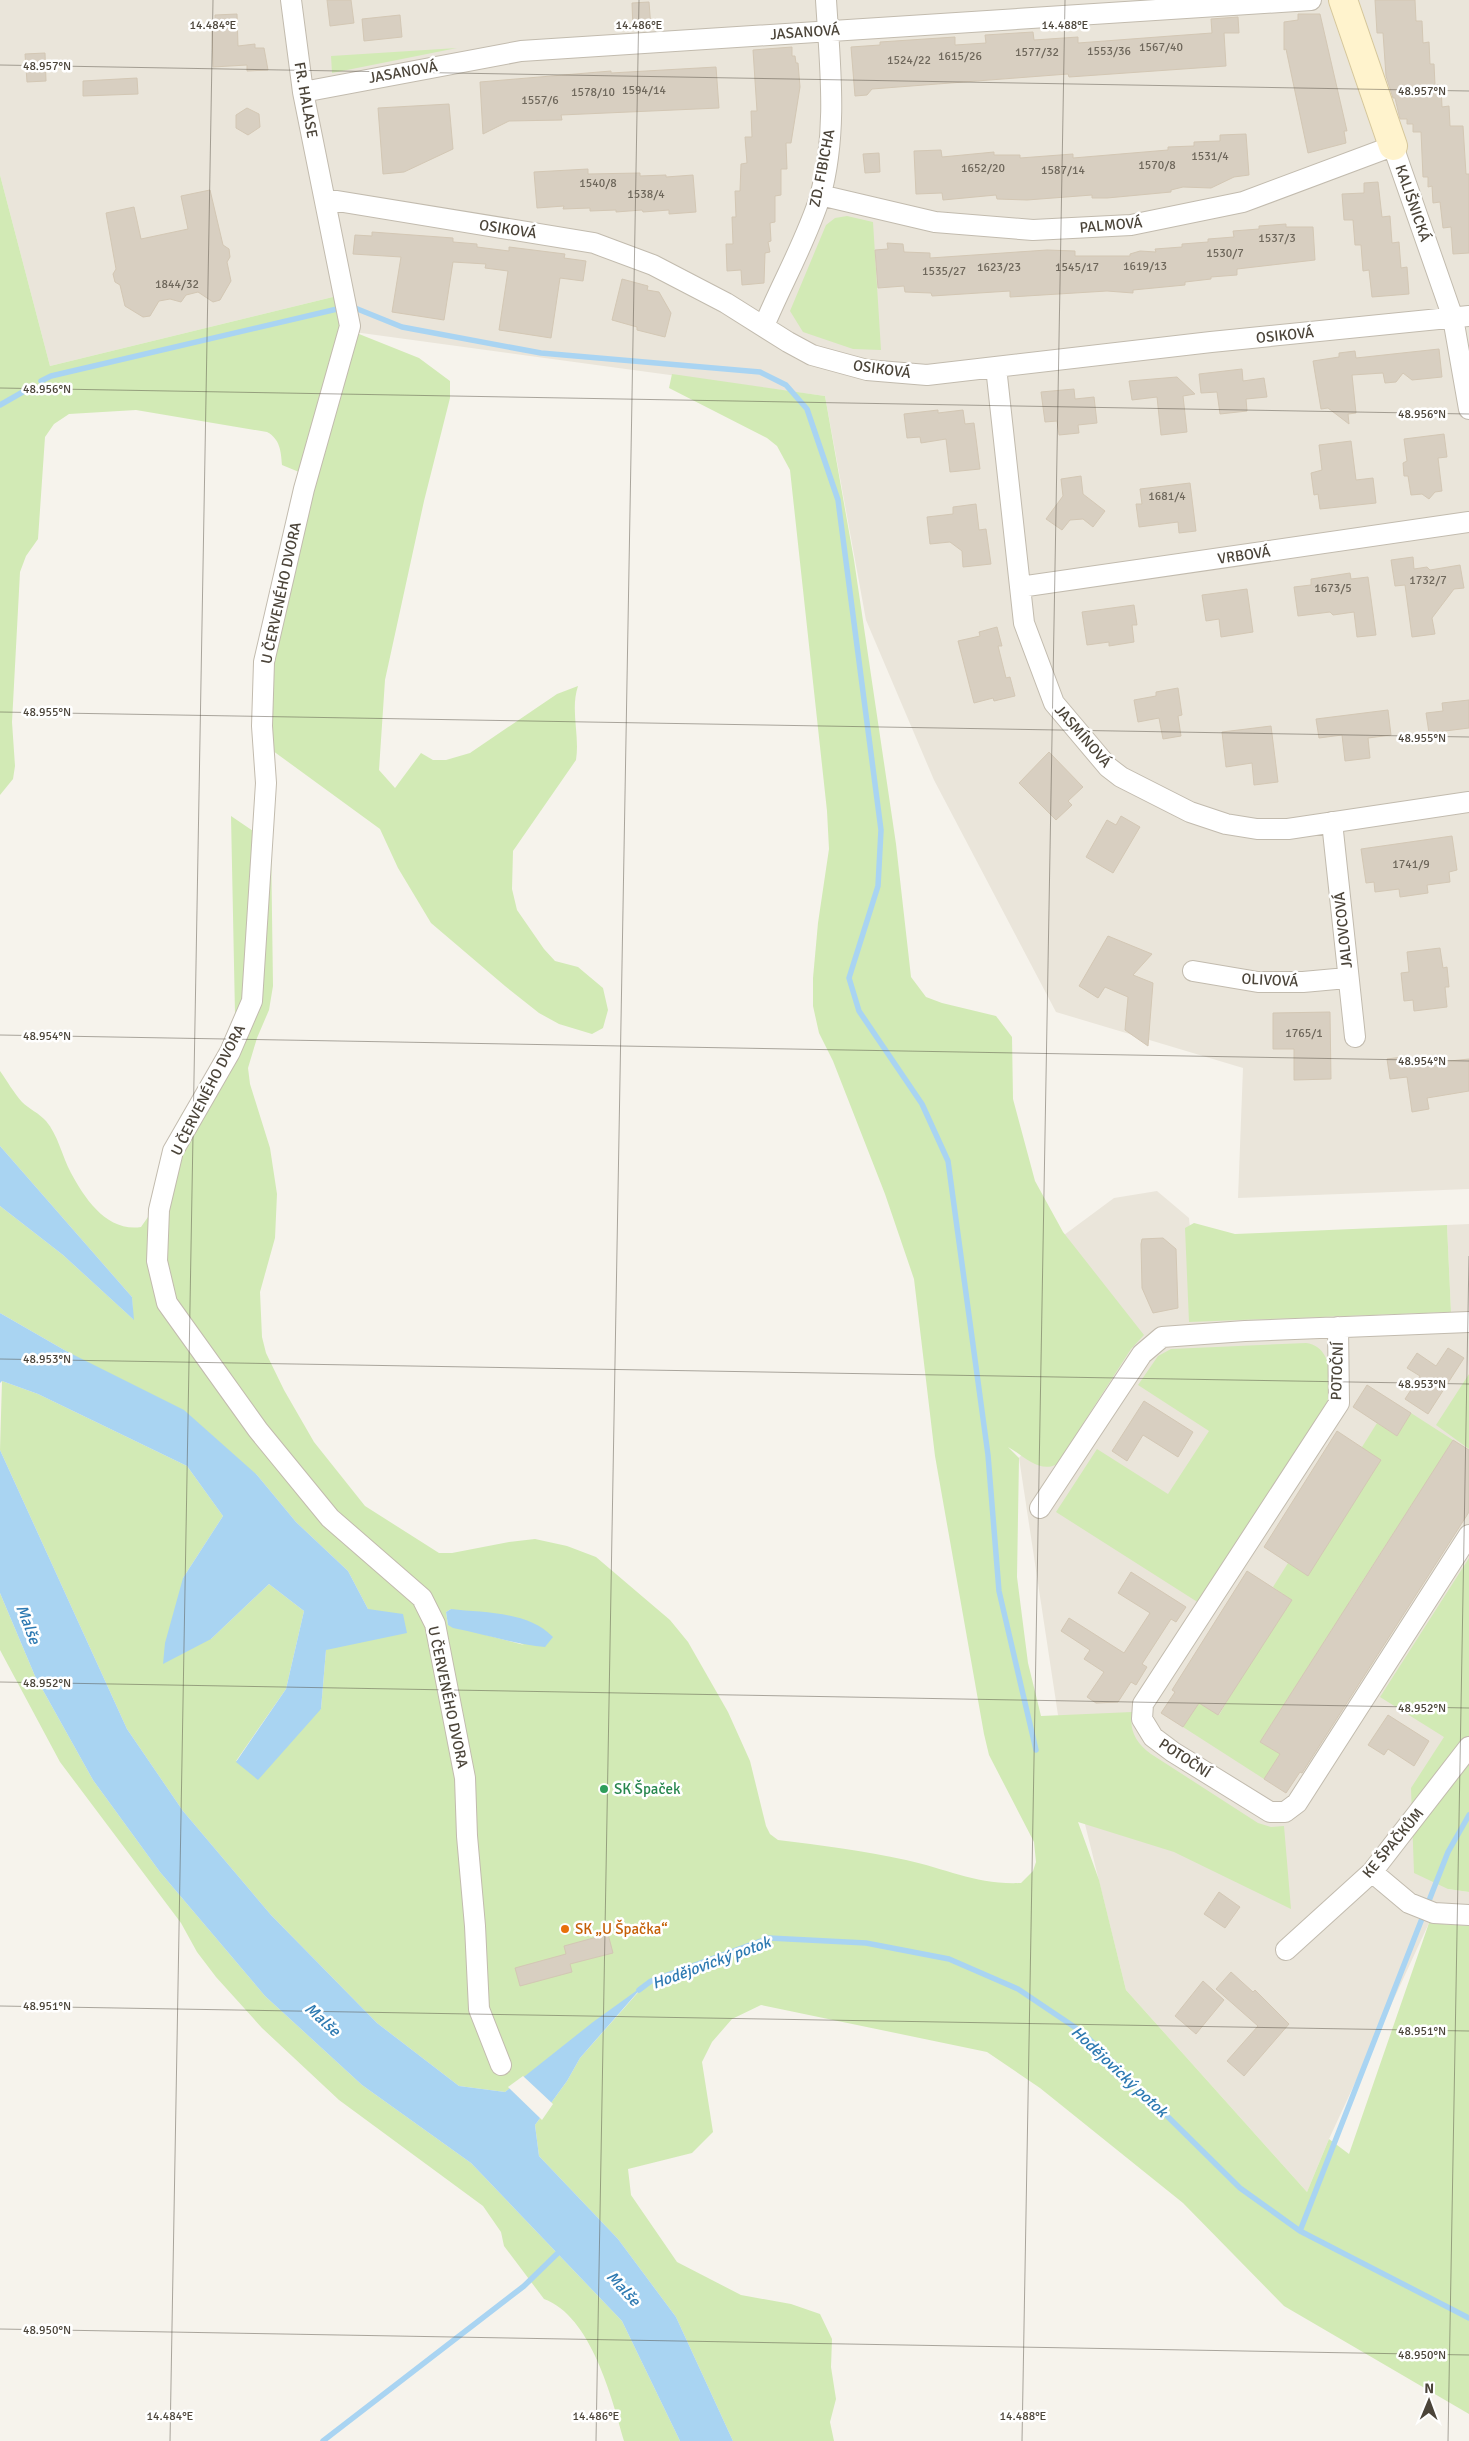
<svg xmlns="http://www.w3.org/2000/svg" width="1469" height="2441" viewBox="0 0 1469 2441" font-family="Signika,sans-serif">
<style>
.residential{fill:#eae5da}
.green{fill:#d2eab5;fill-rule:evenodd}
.water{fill:#a9d4f2}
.pier{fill:#f6f3ec}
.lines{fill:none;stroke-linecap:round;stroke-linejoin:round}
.stream{stroke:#a9d4f2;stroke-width:5.5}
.building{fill:#d8cfc1;stroke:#d3c7b4}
.street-casing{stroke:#c2bbae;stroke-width:22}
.secondary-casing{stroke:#d6c79b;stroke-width:30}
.street{stroke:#fff;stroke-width:20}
.secondary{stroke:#fff3cd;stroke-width:28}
.ticks{fill:none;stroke:#4b4439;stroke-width:1;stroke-opacity:0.45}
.leisure-dot{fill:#2e9e5b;stroke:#fff;stroke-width:2}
.food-dot{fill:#e8710a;stroke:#fff;stroke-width:2}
.labels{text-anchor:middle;stroke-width:5;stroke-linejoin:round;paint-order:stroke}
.number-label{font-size:12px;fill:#6e675b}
.street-label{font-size:15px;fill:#4b4439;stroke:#fff}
.leisure-label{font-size:15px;fill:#27864d;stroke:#fff;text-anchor:start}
.food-label{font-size:15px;fill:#c56008;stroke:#fff;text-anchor:start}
.water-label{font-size:16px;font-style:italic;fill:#2e7ab2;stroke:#fff}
.ticks-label{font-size:12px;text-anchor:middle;fill:#4b4439;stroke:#fff;stroke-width:5;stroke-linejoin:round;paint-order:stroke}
</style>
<rect width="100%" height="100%" fill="#f6f3ec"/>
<path class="residential" d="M0,0H1469V1189L1238,1198L1243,1068L1056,1012L934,780L866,620L825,396L354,332L337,296L50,366L0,175Z
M1157,1191L1189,1218L1198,1317L1446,1315L1451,1312L1447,1225L1469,1224V1704L1448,1889L1469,1892V1926L1429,1923L1329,2139L1307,2192L1126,1990L1058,1715L1019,1458L1129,1328L1060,1238L1114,1198Z"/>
<path class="green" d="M457,48L332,73L331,56Z
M0,175L50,366L337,296L343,321L299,472L282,465C281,451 280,439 267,432L136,410L69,414L54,424L45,437L38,539L26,556L20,572L12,722L15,766L13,779L0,795Z
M847,216L873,222L881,350L853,349L803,332L790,311L826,225L835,218Z
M354,332L419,358L450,381V398L424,501L385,680L379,770L395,788L421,753L433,760H446L470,753L557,694L578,686C570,710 580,735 576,760L513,851L512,889L517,910L544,949L555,961L578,967L603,988L608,1010L603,1028L592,1034L559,1024L539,1013L505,986L431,923L398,868L380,829L269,748L272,667L317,462Z
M672,374L825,396L854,560L896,844L911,977L926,997L942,1003L996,1016L1012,1037L1013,1099L1035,1181L1063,1232L1144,1335L1131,1349L1057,1464C1040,1474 1023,1455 1008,1447L1019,1458L1017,1577L1028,1663L1041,1716L1132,1712C1129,1731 1136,1743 1151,1754L1258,1823L1271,1827L1284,1826L1291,1909L1174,1852L1078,1822L1099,1880L1126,1990L1307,2192L1329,2139L1349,2154L1429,1923L1469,1926V2414L1284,2306L1183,2203L1040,2088L987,2052L761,2005L732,2019L712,2042L702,2062L713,2132L692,2153L628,2169L631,2195L677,2262L741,2295L791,2304L820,2314L832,2339L831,2367L836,2399L830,2422L834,2441H733L676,2317L618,2239L539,2156L535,2125L567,2081L580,2058L641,1989L505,2092L459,2086L377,2023L271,1915L183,1811L127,1729L0,1450L2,1381L38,1394L187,1466L223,1516L183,1578L211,1639L269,1584L304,1611L286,1689L236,1761L321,1709L326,1650L368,1609L348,1571L296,1522L257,1475L66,1351L0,1313V1206L63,1255L133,1319L132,1297L0,1146V1071C7,1081 14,1093 22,1102C29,1109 39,1113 46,1121C58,1135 62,1156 71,1173C85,1199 107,1232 141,1227L148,1217L163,1152L181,1115L228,1043L235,1014L231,816L271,843L273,986L269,1010L257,1038L248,1068L250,1084L270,1148L277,1194L275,1238L260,1292L262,1337L266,1353L284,1390L314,1442L365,1506L439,1553H452L509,1542L535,1539L567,1546L596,1557L670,1620L688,1642L728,1712L750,1761L766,1826L770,1834L778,1840C821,1845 864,1851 906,1860C948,1869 976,1885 1021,1883L1033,1871L1036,1862L1034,1842L989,1755L984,1734L935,1456L914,1279L885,1194L833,1061L819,1033L813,1006V978L818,923L829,849L827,811L790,470L777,446L767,438L669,388ZM451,1609L524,1645L448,1625L446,1612Z
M1194,1223L1235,1234L1447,1225L1451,1312L1189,1322L1185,1228Z
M1306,1343C1332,1346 1334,1382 1327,1402L1199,1603L1056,1512L1097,1449L1168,1494L1209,1431L1138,1385L1158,1356L1171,1349Z
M1469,1374V1449L1436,1425Z
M1411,1413L1453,1440L1439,1462L1458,1475L1423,1487L1349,1602L1353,1639L1334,1626L1260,1742L1280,1754L1264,1779L1183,1727L1199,1703L1219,1715L1232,1693L1213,1680L1248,1668L1262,1646L1242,1633L1291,1600L1273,1587L1288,1563L1308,1575L1362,1447L1377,1423L1397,1436Z
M1469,1558V1892L1448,1889L1414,1873L1411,1788L1444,1737L1380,1697Z
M0,1593L35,1676L93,1780L160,1872L265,1996L362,2085L471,2163L622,2321L680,2441H624C612,2398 591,2316 544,2299L504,2246L501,2232L483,2206L339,2100L262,2028L216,1977L197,1952L181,1923L60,1762L0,1650Z"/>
<path class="water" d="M0,1146L132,1297L134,1320L63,1255L0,1206Z
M0,1313L66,1351L184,1410L257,1475L296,1522L348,1571L368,1609L403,1614L407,1633L326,1650L321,1709L258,1780L236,1762L286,1689L304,1611L269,1584L211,1639L163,1664L165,1643L183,1578L223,1516L187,1466L38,1394L2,1381L0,1383Z
M0,1450L127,1729L183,1811L271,1915L377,2023L459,2086L505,2092L593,2022L643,1986L580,2058L567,2081L535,2125L539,2156L618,2239L676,2317L733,2441H680L622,2321L471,2163L362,2085L265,1996L160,1872L93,1780L35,1676L0,1593Z
M451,1609C485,1613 528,1611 553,1637L545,1647C514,1644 484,1634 453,1628L448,1625L446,1612Z"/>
<path class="pier" d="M523,2076L553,2104L542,2120L508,2087Z"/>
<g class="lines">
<path class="stream" d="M41,381L51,376L350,306L402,327L541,353L760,372L786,385L807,409L838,500L881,830L878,886L849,978L859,1011L922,1104L948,1161L988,1455L999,1591L1036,1750
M0,405L28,389
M639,1990L651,1981L769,1938L866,1943L949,1959L1018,1989L1082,2032L1240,2188L1300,2231L1448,1852L1469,1815
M1300,2231L1469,2318
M323,2441L524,2286L563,2248"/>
</g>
<path class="building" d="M327,0H351L354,23L330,26Z
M1375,0H1415L1416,21H1422L1423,43L1429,42L1430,64H1434L1435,85H1441L1442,107L1449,106L1450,126H1463L1466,174H1469V253L1453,254L1451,227L1443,228L1440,202L1433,203L1432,186L1428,187V177H1423L1421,132H1413V124H1407V119H1400L1395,98H1393L1386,76L1383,33H1377Z
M649,2L651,28L633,30L632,3Z
M237,14L238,46L255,44V48H264L268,70L247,71V65L213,67L212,27H215V15Z
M1298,14H1320L1347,131H1344L1346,143L1308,153L1286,49L1284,50V22L1298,20Z
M400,15L402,37L364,41L362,19Z
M1238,17L1239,33H1224L1226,66L1069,77L1068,74L872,89L867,95L855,96L851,47L880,45V42L955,37V45L986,43L985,35L1033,32L1034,40L1078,37V43L1171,36L1212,33L1211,19Z
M792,47V56H795L796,63H798L800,87L791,143H786L787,169H781V195L775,196V222L770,223L771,241L768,242L770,252L765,253L764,283L742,285L741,270L727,271L726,244H733L732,217H736L735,191H740L741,164L747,163L745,137H752L751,111H757L753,50Z
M45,53L46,81L27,82L25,54Z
M716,67L719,108L561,115L562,120L509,121L483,134L480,82L611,71V73Z
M137,78L138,94L83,96V81Z
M449,104L453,149L404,172L383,174L378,108Z
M247,108L259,114L260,127L248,135L236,128V115Z
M1246,134L1249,175L1234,177L1211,188L1183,187L1171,190V192L1107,198H1092V195L1027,200L997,199L996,195L943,200L942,193L916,194L914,151L941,150L942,157L994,152V155H1020V158L1073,154V158L1168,150V147L1194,146V142L1220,141V135Z
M879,153L880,172L865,173L863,154Z
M588,169V174L640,173V176L666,175V177L693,175L696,212L669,214V210L643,212L642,210L616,212V210L590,211V208L563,209L564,206L537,208L534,172Z
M1378,182L1382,217L1390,216L1392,243L1399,242L1401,268L1407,267L1409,294L1372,297L1369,270L1363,271L1361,245H1355L1353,220H1344L1342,194L1364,193V183Z
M210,190L223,245L229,249L230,257L227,262L231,281L220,300L213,302L198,292L186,295L181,302L170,299L159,301L150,316L143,317L125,306L120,285L115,282L113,274L116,269L106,213L134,207L141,239L188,229L181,196Z
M1286,224V227H1313L1315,260L1237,269V275L1211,277V279L1185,282V285L1133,290V293L1107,291L1010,297V291L932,296L931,293L905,292L904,286L878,288L875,250L888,249L887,243L903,244L904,252L930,253V258L1047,250L1075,251V256H1130V254L1140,251L1156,252L1155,249L1182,247V244L1208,242V239L1234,237L1233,231L1259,229V226Z
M372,232L453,238V242L477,244V247L509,251V247L565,254L564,258L586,261L583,281L560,278L551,338L499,330L508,271L485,268L486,264L453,262L444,320L392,312L401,257L353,254L355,235L372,236Z
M622,279L648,286L647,290L659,292L671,313L665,337L637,330V327L612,320Z
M1439,349L1442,377L1412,380L1403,373L1396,382L1385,383L1383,373L1352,375L1356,413L1348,414L1349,424L1328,408L1321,409L1313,361L1339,357V353L1355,351L1356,358Z
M1242,369L1243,381L1264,378L1267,397L1246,399L1247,411L1220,414L1217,392L1201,393L1199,374Z
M1177,377L1195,394L1183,396L1187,432L1161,435L1157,397L1132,400L1129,381Z
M1074,389L1075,399L1094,397L1097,423L1078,425L1079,433L1059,435L1057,421L1045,422L1041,392Z
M938,410V413L963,410L965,424L974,423L980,469L950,472L946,439L921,443L920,437L907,438L904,414Z
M1444,434L1447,457L1438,458L1442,491L1435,492L1429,499L1422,494L1411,495L1408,476H1404L1403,463L1407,461L1404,439Z
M1351,441L1356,480L1373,478L1376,503L1320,509L1318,494L1314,495L1311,473L1322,470L1319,445Z
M1081,476L1083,494L1105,511L1093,527L1083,519L1070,520L1062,530L1046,519L1063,496L1061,479Z
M1190,483L1196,531L1179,533L1178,522L1139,527L1136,504H1142L1140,489Z
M976,504L979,530L986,529L991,564L963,567L962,551L950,542L930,544L927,517L953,514V507Z
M1413,557L1414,569L1427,567L1430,570L1460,565L1464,588L1454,589L1432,618L1435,634L1412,637L1405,585L1395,586L1391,560Z
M1350,573L1351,579L1368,577L1376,635L1357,637L1354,612L1333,615L1330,612L1298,616L1294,587L1311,585V579Z
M1247,589L1253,632L1221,637L1219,619L1206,621L1202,595Z
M1134,605L1137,625H1132L1134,642L1109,646V642L1087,645L1082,612Z
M997,627L1002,646H998L1006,678L1010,677L1015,696L994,701L993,698L974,703L958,641L980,636L979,632Z
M1178,688L1182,715L1178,716L1181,736L1163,739L1159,718L1138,722L1134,700L1156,696V692Z
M1469,700V728L1429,733L1426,713L1443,711L1442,703Z
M1388,710L1391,735L1368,738L1370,758L1345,761L1342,735L1319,738L1316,719Z
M1271,726L1278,782L1254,785L1252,763L1226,767L1222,732Z
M1049,752L1083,787L1068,801L1072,805L1056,820L1019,783Z
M1121,816L1140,827L1113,873L1086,857L1107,820L1116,825Z
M1452,836L1457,870L1449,872L1450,882L1427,885L1428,893L1400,897L1399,889L1375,892L1374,882L1366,883L1361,849Z
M1108,936L1152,954L1133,975L1153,983L1148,1046L1125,1030L1128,997L1105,987L1098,998L1079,986Z
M1440,948L1443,968L1447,967L1449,987H1445L1447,1007L1414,1011L1413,1000L1404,1001L1401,973L1409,972L1407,952Z
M1330,1012L1331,1079L1294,1080V1049H1273V1013Z
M1411,1056L1412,1065L1469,1059V1091L1427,1098L1429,1109L1412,1112L1407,1077L1390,1079L1387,1059Z
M1163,1238L1176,1249L1178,1308L1153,1313L1142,1288L1141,1244L1142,1239Z
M1448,1348L1464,1358L1428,1414L1405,1399L1420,1376L1407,1368L1417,1353L1436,1366Z
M1367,1385L1411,1413L1397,1436L1353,1407Z
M1144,1401L1193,1432L1178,1457L1143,1435L1127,1461L1112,1451Z
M1337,1431L1381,1460L1308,1576L1264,1547Z
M1453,1440L1469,1450V1512L1302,1773L1300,1772L1286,1793L1264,1779L1280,1754L1260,1742Z
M1247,1571L1292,1600L1218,1715L1199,1703L1183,1727L1161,1713L1175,1692L1172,1690Z
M1131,1572L1186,1607L1176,1622L1171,1619L1142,1664L1147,1667L1136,1685L1131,1682L1118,1702L1096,1703L1087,1697L1104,1672L1084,1659L1090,1650L1061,1631L1069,1618L1124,1653L1150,1613L1118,1593Z
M1388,1715L1429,1741L1414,1766L1388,1749L1384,1755L1368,1745Z
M1219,1892L1240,1907L1225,1928L1204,1914Z
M608,1934L613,1953L570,1964L572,1972L520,1986L515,1968L566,1954L564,1946Z
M1231,1972L1253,1992L1255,1990L1289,2024L1244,2076L1227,2061L1258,2026L1216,1989Z
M1203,1981L1224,2000L1196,2034L1175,2016Z"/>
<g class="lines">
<defs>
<path id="street" d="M291,0L303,92L350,326L304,489L264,662L262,726L266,783L252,1001L230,1052L173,1151L159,1210L157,1261L167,1303L258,1430L330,1518L422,1598L435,1624L465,1778L467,1836L475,1926L479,2009L501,2065
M303,92L521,51L1311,0
M820,195L935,222L1033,230L1131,225L1243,202L1393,146L1453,318L1469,409
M325,199L594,243L653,265L726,303L788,342L812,355L867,370L927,375L1211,342L1469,316
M764,326C782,283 806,241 820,197C838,133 830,65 826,0
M996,367L1024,623L1054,703L1108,767L1121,777L1190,812L1226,824L1257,829H1288L1469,802
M1020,587L1469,522
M1332,822L1355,1037
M1193,971L1258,982H1303L1347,978
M1338,1327L1339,1403L1143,1704L1142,1719L1153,1737L1173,1752L1270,1812H1285L1297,1803L1469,1535
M1040,1508L1142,1354L1162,1337L1245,1331L1469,1322
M1372,1872L1409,1903L1434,1913L1469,1915
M1286,1950L1372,1872L1469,1747"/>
<path id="secondary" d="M1343,0L1393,146"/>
</defs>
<use href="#street" class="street-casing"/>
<use href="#secondary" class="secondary-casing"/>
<use href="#street" class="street"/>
<use href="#secondary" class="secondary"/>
</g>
<path class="ticks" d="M0,65L1469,91M0,388L1469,414M0,712L1469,737M0,1035L1469,1061M0,1359L1469,1384M0,1682L1469,1708M0,2006L1469,2031M0,2329L1469,2355M170,2441L213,0M596,2441L639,0M1022,2441L1065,0M1448,2441L1469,1256"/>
<circle class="leisure-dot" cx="604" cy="1789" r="5"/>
<circle class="food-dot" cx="565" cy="1929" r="5"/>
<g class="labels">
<g class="number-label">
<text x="1161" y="51">1567/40</text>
<text x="1109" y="55">1553/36</text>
<text x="1037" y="56">1577/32</text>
<text x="960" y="60">1615/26</text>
<text x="909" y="64">1524/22</text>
<text x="644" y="94">1594/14</text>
<text x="593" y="96">1578/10</text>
<text x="540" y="104">1557/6</text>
<text x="1210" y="160">1531/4</text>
<text x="1157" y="169">1570/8</text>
<text x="983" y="172">1652/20</text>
<text x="1063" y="174">1587/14</text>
<text x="598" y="187">1540/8</text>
<text x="646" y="198">1538/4</text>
<text x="1277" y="242">1537/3</text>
<text x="1225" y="257">1530/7</text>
<text x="1145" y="270">1619/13</text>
<text x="999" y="271">1623/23</text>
<text x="1077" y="271">1545/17</text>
<text x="944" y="275">1535/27</text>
<text x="177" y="288">1844/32</text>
<text x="1167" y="500">1681/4</text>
<text x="1428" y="584">1732/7</text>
<text x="1333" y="592">1673/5</text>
<text x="1411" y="868">1741/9</text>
<text x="1304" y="1037">1765/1</text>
</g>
<g class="street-label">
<text transform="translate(805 32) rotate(-4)" y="5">JASANOVÁ</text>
<text transform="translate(403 72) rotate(-10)" y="5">JASANOVÁ</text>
<text transform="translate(306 100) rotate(80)" y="5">FR. HALASE</text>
<text transform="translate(822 168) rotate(-79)" y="5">ZD. FIBICHA</text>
<text transform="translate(1413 203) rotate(71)" y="5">KALIŠNICKÁ</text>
<text transform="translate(1111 225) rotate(-5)" y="5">PALMOVÁ</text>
<text transform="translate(508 229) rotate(9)" y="5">OSIKOVÁ</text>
<text transform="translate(1285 335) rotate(-6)" y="5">OSIKOVÁ</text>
<text transform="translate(882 369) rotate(8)" y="5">OSIKOVÁ</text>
<text transform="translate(1244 555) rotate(-8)" y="5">VRBOVÁ</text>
<text transform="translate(281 593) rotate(-78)" y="5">U ČERVENÉHO DVORA</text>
<text transform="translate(1083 736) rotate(49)" y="5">JASMÍNOVÁ</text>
<text transform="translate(1343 930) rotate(-96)" y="5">JALOVCOVÁ</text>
<text transform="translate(1270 980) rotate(3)" y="5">OLIVOVÁ</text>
<text transform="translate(208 1090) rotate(-63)" y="5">U ČERVENÉHO DVORA</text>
<text transform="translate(1337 1371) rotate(-88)" y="5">POTOČNÍ</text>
<text transform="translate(448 1697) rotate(78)" y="5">U ČERVENÉHO DVORA</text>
<text transform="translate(1185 1758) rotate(33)" y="5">POTOČNÍ</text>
<text transform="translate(1393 1843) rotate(-50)" y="5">KE ŠPAČKŮM</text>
</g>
<g class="leisure-label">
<text x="614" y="1794">SK Špaček</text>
</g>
<g class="food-label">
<text x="575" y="1934">SK „U Špačka“</text>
</g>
<g class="water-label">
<text transform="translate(29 1624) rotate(69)" y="6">Malše</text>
<text transform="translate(711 1962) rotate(-20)" y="6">Hodějovický potok</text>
<text transform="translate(323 2019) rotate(42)" y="6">Malše</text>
<text transform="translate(1120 2071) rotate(43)" y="6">Hodějovický potok</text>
<text transform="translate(624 2288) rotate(47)" y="6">Malše</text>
</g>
</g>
<g class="ticks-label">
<text x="213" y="29">14.484°E</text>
<text x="639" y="29">14.486°E</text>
<text x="1065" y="29">14.488°E</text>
<text x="47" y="70">48.957°N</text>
<text x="1422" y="95">48.957°N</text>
<text x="47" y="393">48.956°N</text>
<text x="1422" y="418">48.956°N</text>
<text x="47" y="716">48.955°N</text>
<text x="1422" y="742">48.955°N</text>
<text x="47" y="1040">48.954°N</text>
<text x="1422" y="1065">48.954°N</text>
<text x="47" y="1363">48.953°N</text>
<text x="1422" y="1388">48.953°N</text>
<text x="47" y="1687">48.952°N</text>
<text x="1422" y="1712">48.952°N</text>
<text x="47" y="2010">48.951°N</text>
<text x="1422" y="2035">48.951°N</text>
<text x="47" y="2334">48.950°N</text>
<text x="1422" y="2359">48.950°N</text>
<text x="170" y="2420">14.484°E</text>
<text x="596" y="2420">14.486°E</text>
<text x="1023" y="2420">14.488°E</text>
</g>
<g transform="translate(1429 2401) rotate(1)" stroke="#ffffff" stroke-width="4" paint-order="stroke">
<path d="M0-4L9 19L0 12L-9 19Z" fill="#4b4439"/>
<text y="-8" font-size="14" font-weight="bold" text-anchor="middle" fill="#4b4439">N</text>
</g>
</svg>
